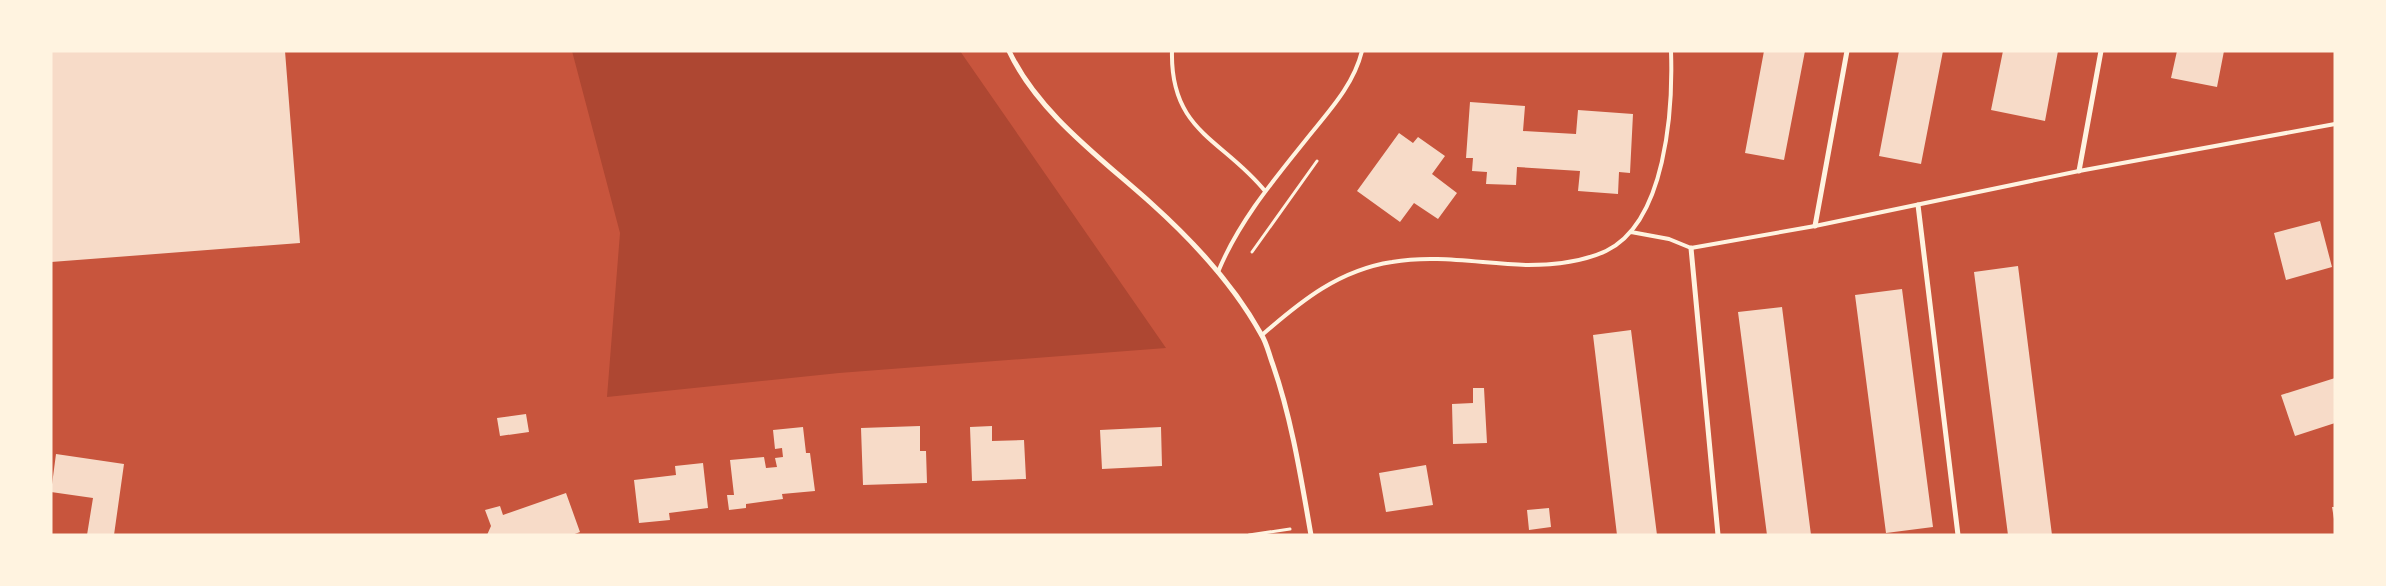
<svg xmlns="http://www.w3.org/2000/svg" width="2386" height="586" viewBox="0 0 2386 586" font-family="Commissioner,sans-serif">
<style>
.green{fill:#ae4732}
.building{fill:#f7dbc8}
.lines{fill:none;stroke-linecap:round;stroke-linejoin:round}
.path{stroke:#fff3e0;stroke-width:3}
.service{stroke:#fff3e0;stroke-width:4}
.minor{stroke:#fff3e0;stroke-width:5}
</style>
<rect width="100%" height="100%" fill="#c8553d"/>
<path class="green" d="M572,51H960L1166,348L839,373L607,397L620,233Z"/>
<path class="building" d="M51,51H285L300,243L51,262Z
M1764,51H1805L1784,160L1745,153Z
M1899,51H1943L1921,164L1879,156Z
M2003,51H2058L2045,121L1991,110Z
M2177,51H2224L2217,87L2171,78Z
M1470,102L1525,106L1523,131L1576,134L1578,110L1633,114L1630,173L1619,172L1618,194L1578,191L1580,171L1517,167L1516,185L1486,184L1487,172L1472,171L1473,158H1466Z
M1399,133L1413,143L1418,137L1445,156L1432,174L1457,193L1438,219L1414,203L1400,222L1357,191Z
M2320,221L2332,267L2286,280L2274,233Z
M2018,266L2052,535H2008L1974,272Z
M1902,289L1933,527L1886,533L1855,295Z
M1782,307L1811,535H1767L1738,312Z
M1631,330L1657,535H1617L1593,335Z
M2335,378V423L2295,436L2281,395Z
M1473,388H1484L1487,443L1453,444L1452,404L1473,403Z
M526,414L529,432L500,436L497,418Z
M920,426V451H926L927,483L863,485L861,428Z
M992,426V441L1024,440L1026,479L972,481L970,427Z
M803,427L806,453H810L815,491L782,494L783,499L746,504V508L729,510L727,495H734L730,460L764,457L766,468L777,467L775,458L783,457L782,448L775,449L773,430Z
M1161,427L1162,466L1102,469L1100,430Z
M56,454L124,464L114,535H87L93,498L51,492Z
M703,463L708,508L669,513L670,520L639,523L634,480L676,475L675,466Z
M1426,465L1433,505L1386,512L1379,473Z
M566,493L580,532L572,535H487L491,526L485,510L500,506L503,515Z
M2332,507H2335V519H2334Z
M1549,508L1551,527L1529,530L1527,510Z"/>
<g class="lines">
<path class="path" d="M1252,252L1317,161
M1249,535L1290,529"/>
<path class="service" d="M1172,51C1170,132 1223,139 1265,191
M1631,232L1669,239L1691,248L1815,226L2079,171L2335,124
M1218,272C1238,223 1272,182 1305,141C1327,113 1353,87 1362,51
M1262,335C1301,301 1339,270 1392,262C1437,254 1483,264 1528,265C1554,265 1582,262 1606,251C1666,222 1673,110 1671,51"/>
<path class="minor" d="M1009,51C1038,113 1102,159 1152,204C1193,241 1234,285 1261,334C1267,343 1269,355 1273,365C1292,420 1301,478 1311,535
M2079,171L2101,51
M1918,205L1958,535
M1815,226L1847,51
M1691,248L1718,535"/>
</g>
<rect width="2386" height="586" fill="none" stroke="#fff3e0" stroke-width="105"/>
</svg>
